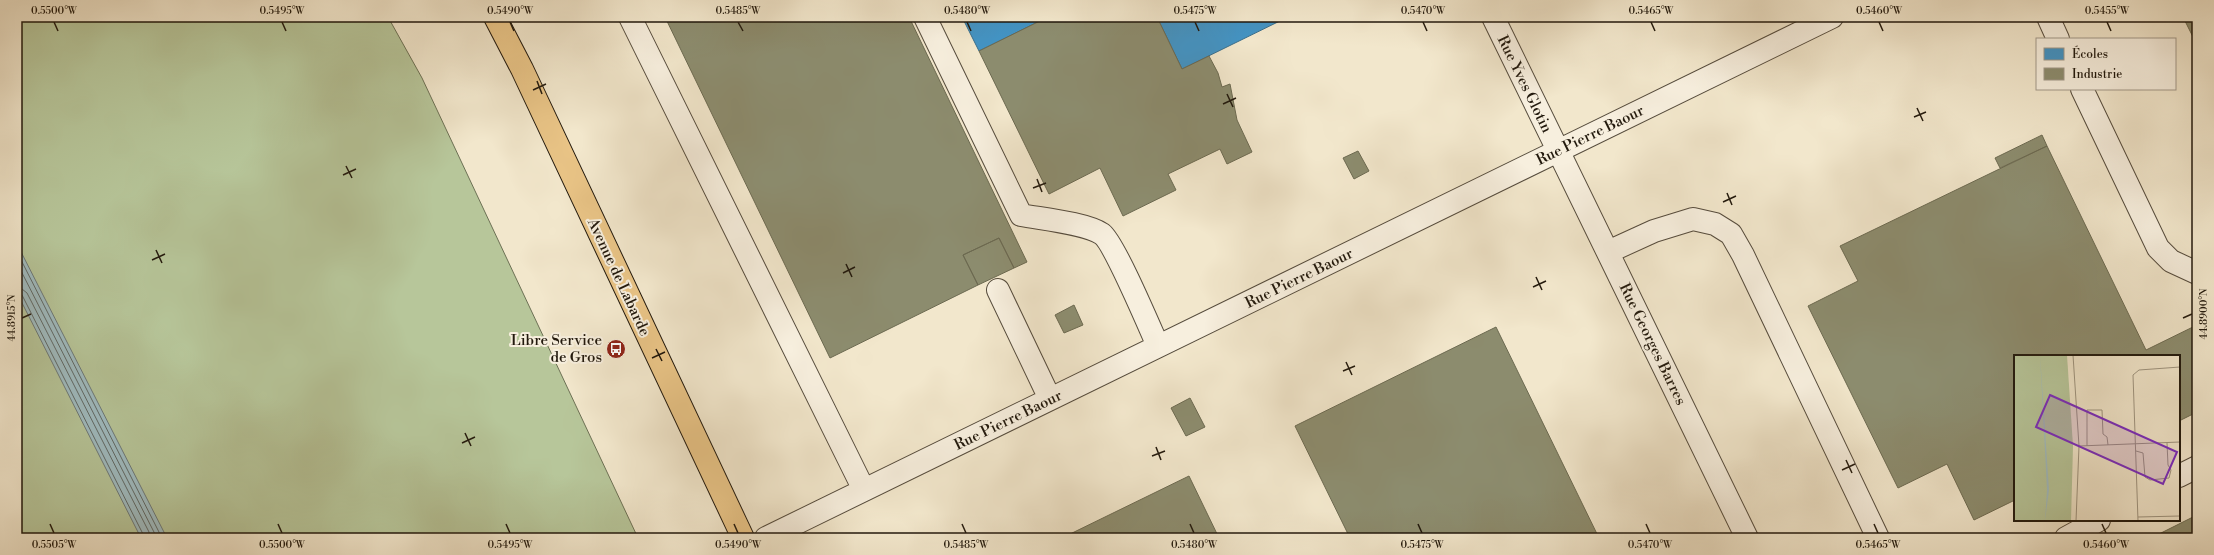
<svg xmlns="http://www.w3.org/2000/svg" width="2214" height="555" viewBox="0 0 2214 555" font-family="'Libre Bodoni',serif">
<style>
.green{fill:#b7c69a;stroke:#6c7054}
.water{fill:#a0bdc2;stroke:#6e7b7a}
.schools{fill:#4393c3;stroke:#396e8c}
.industry{fill:#8c8c6e;stroke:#6c6a51}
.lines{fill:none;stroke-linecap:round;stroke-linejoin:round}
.shore{stroke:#616b68;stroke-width:1}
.minor-casing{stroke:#564c3d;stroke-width:24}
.major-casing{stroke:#22190d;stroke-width:24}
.minor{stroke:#f7efde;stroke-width:22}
.major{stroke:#e9c486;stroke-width:22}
.ticks{fill:none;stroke:#22190d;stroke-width:1.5}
.labels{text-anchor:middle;stroke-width:4;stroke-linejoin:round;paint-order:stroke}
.street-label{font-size:15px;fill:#22190d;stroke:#f7efde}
.poi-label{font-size:15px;fill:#22190d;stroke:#f7efde;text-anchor:end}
.inset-road{fill:none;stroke:#9f9580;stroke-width:1}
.view{fill:#7b2cbf;fill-opacity:0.15;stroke:#7b2cbf;stroke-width:2}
.inset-edge{fill:none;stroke:#22190d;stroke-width:2}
.neatline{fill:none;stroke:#22190d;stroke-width:1.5}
.ticks-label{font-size:10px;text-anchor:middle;fill:#22190d}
</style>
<rect width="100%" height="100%" fill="#f2e7cc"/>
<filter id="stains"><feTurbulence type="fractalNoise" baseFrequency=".005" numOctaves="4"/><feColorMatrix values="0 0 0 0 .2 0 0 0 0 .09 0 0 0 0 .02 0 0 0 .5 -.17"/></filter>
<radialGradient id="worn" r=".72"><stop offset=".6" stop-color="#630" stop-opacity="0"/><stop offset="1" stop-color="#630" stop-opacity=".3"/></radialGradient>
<path class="green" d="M17,17H388L422,78L638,538H17Z"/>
<path class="water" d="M17,244L167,538H141L17,293Z"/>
<path class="schools" d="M962,17H1048L979,51Z
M1157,17H1288L1182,69Z"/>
<path class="industry" d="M665,17H909L1027,262L1014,268L999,238L963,255L978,285L830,358Z
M1048,17H1157L1182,69L1209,56L1218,73L1222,87L1230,84L1237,120L1252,152L1227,164L1220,149L1168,174L1176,190L1123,216L1100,168L1049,194L979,51Z
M2183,17H2197V45Z
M2042,135L2047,146L2000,168L1995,158Z
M2047,146L2146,350L2197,325V412L2179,421V356H2015V500L1974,520L1947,464L1898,488L1808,306L1858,281L1840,246Z
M1358,151L1369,171L1354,179L1343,158Z
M999,238L1014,268L978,285L963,255Z
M1074,305L1083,325L1064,333L1055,315Z
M1496,327L1599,538H1350L1295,426Z
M1190,398L1205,427L1186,436L1171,408Z
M1189,476L1219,538H1062L1066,536Z
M2197,515V538H2151Z"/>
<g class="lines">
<path class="shore" d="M17,252L162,538
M17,263L157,538
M17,288L22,289L27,293L149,532L150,538
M17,293L22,295L145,538"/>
<defs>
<path id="minor" d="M630,17L864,490
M925,17L1021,215C1042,219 1085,223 1102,234C1114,243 1150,328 1158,346
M1493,17L1747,538
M2048,17L2058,39
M2082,89L2158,248L2171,261L2197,273
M1608,252L1654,231L1693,219L1715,224L1731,234L1743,255L1878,538
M998,290L1050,399
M2179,476L2197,467
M766,538L1832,17
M2066,538L2099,520"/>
<path id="major" d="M495,17L522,69L743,538"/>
</defs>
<use href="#minor" class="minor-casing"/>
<use href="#major" class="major-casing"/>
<use href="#minor" class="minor"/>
<use href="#major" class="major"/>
</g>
<path class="ticks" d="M54,22L58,31M282,22L286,31M510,22L514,31M738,22L743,31M967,22L971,31M1195,22L1199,31M1423,22L1427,31M1651,22L1655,31M1879,22L1883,31M2107,22L2111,31M537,81L542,94M533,90L546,84M1227,94L1233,107M1223,104L1236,98M1917,108L1923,121M1914,117L1926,112M346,166L352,178M343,175L356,169M1037,179L1042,192M1033,188L1046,183M1727,193L1732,205M1723,202L1736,196M156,250L162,263M152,260L165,254M846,264L852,277M843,273L855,267M1536,277L1542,290M1533,287L1546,281M22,318L31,314M2183,318L2192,314M656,349L662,361M652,358L665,352M1346,362L1352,375M1343,371L1355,366M465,433L471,446M462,443L475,437M1156,447L1161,460M1152,456L1165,451M1846,460L1852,473M1842,470L1855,464M50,524L54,533M278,524L282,533M506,524L510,533M734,524L738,533M962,524L966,533M1190,524L1194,533M1418,524L1422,533M1646,524L1650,533M1874,524L1878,533M2102,524L2106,533"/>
<defs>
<symbol id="bus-disc" viewBox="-11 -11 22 22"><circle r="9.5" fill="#8f2418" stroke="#f7efde"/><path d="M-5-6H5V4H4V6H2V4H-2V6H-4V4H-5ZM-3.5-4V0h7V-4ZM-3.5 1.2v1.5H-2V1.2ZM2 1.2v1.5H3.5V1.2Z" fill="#fff"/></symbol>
</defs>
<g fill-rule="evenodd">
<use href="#bus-disc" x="605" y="338" width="22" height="22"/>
</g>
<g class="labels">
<g class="street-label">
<text transform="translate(1525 84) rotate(64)" y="5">Rue Yves Glotin</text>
<text transform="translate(1590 135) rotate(-26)" y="5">Rue Pierre Baour</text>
<text transform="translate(619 277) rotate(65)" y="5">Avenue de Labarde</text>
<text transform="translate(1299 278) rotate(-26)" y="5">Rue Pierre Baour</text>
<text transform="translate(1653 344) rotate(64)" y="5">Rue Georges Barres</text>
<text transform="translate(1008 420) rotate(-26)" y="5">Rue Pierre Baour</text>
</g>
<g class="poi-label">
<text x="602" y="345">Libre Service<tspan x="602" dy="17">de Gros</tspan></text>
</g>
</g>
<g transform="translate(2014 355)">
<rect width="166" height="166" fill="#f2e7cc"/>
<path d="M0,0H53L59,91L57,166H0Z" fill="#b7c69a"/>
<path d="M26,0L35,135L31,166L33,135Z" fill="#a0bdc2"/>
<path class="inset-road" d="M59,0L65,91L62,166M65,91L166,87M73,91V55H88L89,79L93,82L94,90M122,96L129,98L131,122L136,125L155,123L157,115L154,110L153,88M124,162L166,161M124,166L119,20L125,15L166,12"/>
<path class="view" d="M36,40L163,97L149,129L22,72Z"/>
<rect width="166" height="166" class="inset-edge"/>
</g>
<rect width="2214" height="555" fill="none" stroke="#f2e7cc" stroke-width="44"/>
<rect x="2036" y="38" width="140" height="52" fill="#f7efde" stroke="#a2998a"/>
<rect x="2044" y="48" width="20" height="12" fill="#4393c3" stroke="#a2998a"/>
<text x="2072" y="58" font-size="12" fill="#22190d">Écoles</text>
<rect x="2044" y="68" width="20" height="12" fill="#8c8c6e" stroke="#a2998a"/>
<text x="2072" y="78" font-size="12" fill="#22190d">Industrie</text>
<rect x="22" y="22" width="2170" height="511" class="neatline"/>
<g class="ticks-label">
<text x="54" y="14">0.5500°W</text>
<text x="282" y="14">0.5495°W</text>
<text x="510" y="14">0.5490°W</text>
<text x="738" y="14">0.5485°W</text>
<text x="967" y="14">0.5480°W</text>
<text x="1195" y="14">0.5475°W</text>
<text x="1423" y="14">0.5470°W</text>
<text x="1651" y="14">0.5465°W</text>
<text x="1879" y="14">0.5460°W</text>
<text x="2107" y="14">0.5455°W</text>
<text transform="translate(2203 314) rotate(-90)" y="4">44.8900°N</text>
<text transform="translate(11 318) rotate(-90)" y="4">44.8915°N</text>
<text x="54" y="548">0.5505°W</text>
<text x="282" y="548">0.5500°W</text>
<text x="510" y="548">0.5495°W</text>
<text x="738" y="548">0.5490°W</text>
<text x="966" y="548">0.5485°W</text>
<text x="1194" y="548">0.5480°W</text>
<text x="1422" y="548">0.5475°W</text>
<text x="1650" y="548">0.5470°W</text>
<text x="1878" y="548">0.5465°W</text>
<text x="2106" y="548">0.5460°W</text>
</g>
<rect width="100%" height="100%" filter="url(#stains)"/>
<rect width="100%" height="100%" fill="url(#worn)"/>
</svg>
